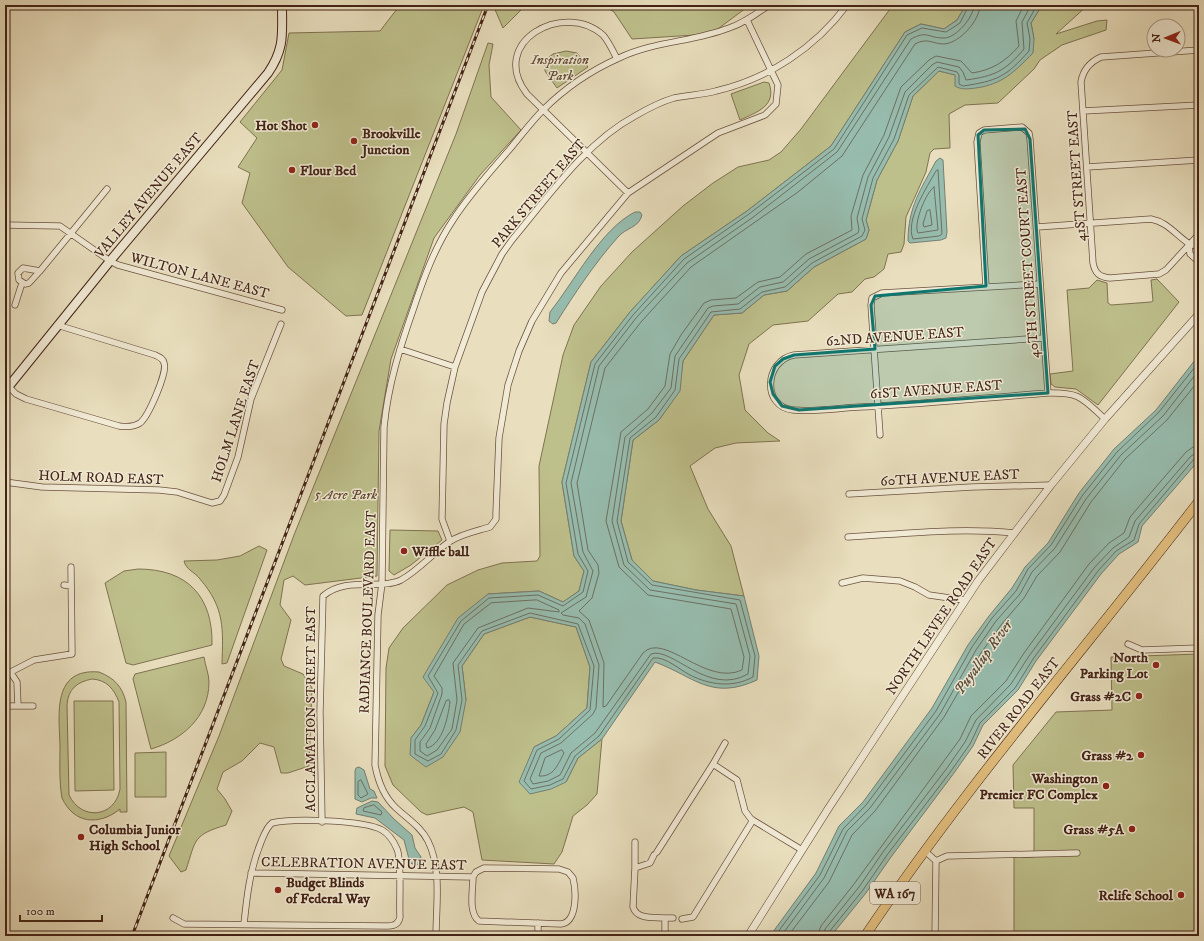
<svg xmlns="http://www.w3.org/2000/svg" width="1204" height="941" viewBox="0 0 1204 941" font-family="'IM FELL DW Pica',serif">
<style>
.green{fill:#bec08c;stroke:#807251;fill-rule:evenodd}
.water{fill:#97bdaf;stroke:#757f72}
.lines{fill:none;stroke-linecap:round;stroke-linejoin:round}
.shore{stroke:#6d7062;stroke-width:1}
.minor-casing{stroke:#6c5240;stroke-width:7}
.tertiary-casing{stroke:#6c5240;stroke-width:8}
.secondary-casing{stroke:#432316;stroke-width:10}
.primary-casing{stroke:#432316;stroke-width:10}
.minor{stroke:#f1ead5;stroke-width:5.5}
.tertiary{stroke:#f1ead5;stroke-width:7}
.secondary{stroke:#f1ead5;stroke-width:8}
.primary{stroke:#e4c07f;stroke-width:9}
.rail-casing{stroke:#432316;stroke-width:3}
.rail{stroke:#f1ead5;stroke-width:1.5;stroke-dasharray:4.5;stroke-linecap:butt}
.marked{fill:#0f766e;fill-opacity:0.2;stroke:#0f766e;stroke-width:3;stroke-linejoin:round}
.poi-dot{fill:#8f2418;stroke:#f1ead5;stroke-width:1.5}
.labels{text-anchor:middle;stroke-width:3;stroke-linejoin:round;paint-order:stroke}
.shield{fill:#f1ead5;stroke:#775f4f;stroke-width:1}
.shield-label{font-size:13px;font-weight:bold;fill:#432316}
.park-label{font-size:14px;font-style:italic;fill:#624a34;stroke:#f1ead5}
.poi-label{font-size:14px;font-weight:bold;fill:#432316;stroke:#f1ead5;text-anchor:end}
.street-label{font-size:14px;fill:#432316;stroke:#f1ead5}
.water-label{font-size:15px;font-style:italic;fill:#584a3c;stroke:#f1ead5}
</style>
<rect width="100%" height="100%" fill="#e9dfbe"/>
<filter id="stains"><feTurbulence type="fractalNoise" baseFrequency=".005" numOctaves="4"/><feColorMatrix values="0 0 0 0 .2 0 0 0 0 .09 0 0 0 0 .02 0 0 0 .5 -.17"/></filter>
<radialGradient id="worn" r=".72"><stop offset=".6" stop-color="#630" stop-opacity="0"/><stop offset="1" stop-color="#630" stop-opacity=".3"/></radialGradient>
<path class="green" d="M400,5H484L362,315L346,316L288,267L242,203L250,173L238,167L257,138L240,122L282,70L289,33L380,31Z
M493,5H526L503,28Z
M603,5H750L711,34L632,39L614,12Z
M893,5H966L957,20L944,29L921,24L905,32L831,146L747,211L681,256L630,312L591,362L562,482L574,556L584,571L579,591L563,602L539,591L488,594L434,692L421,725L411,738L466,700L462,666L484,634L530,617L576,627L590,667L587,708L556,736L534,747L566,782L578,758L602,739L597,794L587,805L573,816L562,852L554,864L482,860L473,812L464,807L427,815L421,812L393,785L385,766L386,668L389,648L403,628L447,585L478,570L502,563L537,561L540,556L539,466L563,355L574,325L601,286L632,252L683,206L713,183L738,167L769,160L781,152L801,129Z
M1042,5H1088L1056,34L1097,21L1107,20L1106,30L1062,45L1040,60L1034,69L998,103L965,105L949,114L950,148L934,149L930,153L926,172L906,217L904,244L901,252L888,254L884,269L874,277L865,279L852,292L838,294L808,321L773,325L749,344L739,375L745,410L768,433L780,441L736,443L715,448L690,466L708,509L731,546L744,596L696,590L653,581L632,560L621,521L633,440L659,420L679,391L683,361L714,315L742,313L764,295L787,291L814,267L866,239L869,230L866,220L877,180L898,141L913,96L939,71L956,75L1034,39L1031,23Z
M488,43L493,44L489,65L491,97L521,130L480,175L434,238L391,359L379,431L377,576L305,585L293,576L284,580L280,605L291,620L281,659L284,666L303,674L312,688L309,766L288,773H281L274,747L260,743L242,761L223,772L217,789L225,799L232,811L226,825C193,835 196,839 186,870L181,872L169,856L219,736L294,535L456,134Z
M566,51L577,53L588,67L557,88L545,71V60L553,54Z
M764,82L769,83C777,106 757,112 740,120L731,94Z
M1157,279L1179,302L1098,405L1076,389L1055,387L1051,384L1050,374L1073,371L1067,290L1089,288L1097,280L1107,283L1108,303L1111,305L1151,302L1153,301L1151,280Z
M390,530L438,531L442,540L411,565L394,575L389,571Z
M259,546L267,550L227,663L222,664C223,629 225,608 200,579C195,572 186,570 184,561L217,560L240,556Z
M138,569C187,569 213,596 212,645L133,665L126,663L105,583L124,571Z
M1199,654V936H1014V857H1034V808H1014L1013,765L1056,712L1112,710L1111,657Z
M204,657C205,665 209,674 209,682C209,717 182,740 151,749L133,679L135,674Z
M99,672C114,678 122,686 126,702L127,812H120V809C99,826 74,824 62,798C59,781 60,763 60,745C59,714 52,668 99,672ZM92,679C107,680 114,689 119,702L120,789C115,818 81,821 69,795L67,705C68,689 77,682 92,679Z
M74,701H113L114,790L75,791Z
M166,752V797H135V753Z"/>
<path class="water" d="M966,5H1042L1031,23L1034,39L1033,53C1014,72 1003,84 976,88C967,89 962,90 955,86V75L939,71L913,96L898,141L877,180L866,220L869,230L866,239L814,267L787,291L764,295L742,313L714,315L683,361L680,391L659,420L633,440L621,521L632,560L653,581L696,590L744,596L759,656L757,680C711,701 695,677 655,662L602,739L578,758L566,782L551,789L530,794L519,782L534,747L556,736L587,708L590,667L576,627L530,617L484,634L462,666L466,700L460,732L443,757L426,767L410,755L411,738L421,725L434,692L423,677L458,618L488,594L539,591L563,602L579,591L584,571L574,556L562,482L591,362L630,312L681,256L747,211L831,146L905,32L921,24L944,29L957,20Z
M940,158L943,160L947,232L946,238L941,240L910,243L908,241C908,207 921,189 936,161Z
M635,212H640L642,215C639,228 625,228 618,237C594,264 575,293 556,323L553,324L549,321L550,312C574,282 601,229 635,212Z
M1199,355V460L1142,526L1138,542L1119,554L1101,574L1036,661L1018,690L983,725L973,746L954,773L891,857L866,893L831,936H770L816,873L839,826L863,802L932,708L968,645L989,616L1012,588L1025,567L1048,543L1079,493L1114,449L1156,410Z
M359,767L364,770L370,789L374,791L377,798H371L362,802L355,799V771L356,768Z
M372,801L378,802L394,819L412,835L415,848L421,857L419,864L416,865L410,863L404,840L400,837L375,818L356,814L357,808Z"/>
<g class="lines">
<path class="shore" d="M969,5L960,23L946,32L922,28L907,35L834,149L749,214L684,259L633,315L595,364L566,483L578,554L588,571L583,592L563,606L538,595L489,598L461,621L428,676L438,693L425,726L415,740V754L428,761L441,754L456,730L462,700L458,665L482,631L530,613L578,624L594,666L590,710L559,739L537,750L524,781L531,789L550,785L563,779L575,756L599,736L653,658C665,656 680,670 690,675C710,685 733,688 753,677L755,656L740,600L652,585L628,562L617,521L630,438L656,417L675,390L679,359L711,312L740,309L762,292L785,287L812,263L862,236L865,230L862,219L873,178L894,139L909,95L938,67L957,72L959,75V84L963,86C997,81 1006,77 1029,51L1030,39L1027,23L1037,5
M974,5C974,17 956,38 944,38C927,38 928,30 911,39L837,152L752,218L687,263L636,318L599,366L571,483L583,552L593,571L586,597L561,613L563,615L579,618L585,624L599,665L596,708L593,714L561,743L541,753L530,779L533,784L548,781L560,775L571,753L595,733L651,654C672,646 708,697 748,674L750,656L736,604L650,590L624,565L612,521L625,437L652,413L671,388L675,356L708,308L713,306L738,304L760,287L783,282L809,259L858,233L859,230L857,218L868,177L889,137L905,92L932,65L937,62L959,67L963,72L966,80C995,76 1005,71 1024,49L1022,22L1031,5
M980,5C980,20 960,43 944,44C932,44 928,37 915,44L842,156L798,192L691,267L641,322L605,368L577,483L588,550L598,565L599,573L592,598L579,611L589,620L604,663L603,707L606,706L643,653C664,631 706,687 742,670L744,657L731,609L648,595L619,567L606,521L621,432L648,409L665,386L670,354L681,335L704,303L711,300L736,298L758,282L780,277L806,254L852,230L851,216L863,175L884,135L901,87L929,60L936,56L961,61L972,73C992,70 1005,62 1019,46L1016,21L1024,5
M938,170L942,234L939,236L913,239C905,220 927,187 936,171Z
M934,187L938,230L918,233C913,224 926,192 934,187Z
M930,210L932,225L924,227L923,224L927,211Z
M537,600L559,610V612L528,608L478,628L453,663L457,700L452,729L437,750L427,756L420,751V742L430,728L442,694V688L434,676L464,624L491,603Z
M449,700L450,702C448,716 443,744 427,748L426,744L435,730L446,701Z
M562,750L564,753C558,764 554,777 539,776L545,758Z
M361,780L368,794L361,798L358,795V782Z
M374,805L382,812L381,815L363,811L364,808Z
M775,936L820,875L843,829L866,805L936,711L972,647L992,618L1016,591L1028,569L1051,545L1082,496L1117,452L1159,412L1199,362
M781,936L824,878L847,831L870,808L940,714L976,650L996,621L1020,594L1032,572L1055,548L1086,499L1121,455L1163,416L1199,370
M788,936L829,882L852,835L875,811L944,717L981,653L1001,625L1024,598L1037,576L1060,552L1091,502L1125,459L1167,420L1199,380
M817,936L821,926L854,884L960,739L971,716L1006,681L1024,653L1089,564L1109,543L1124,533L1130,517L1186,452L1193,447L1199,446
M824,936L825,929L859,887L883,852L947,768L965,742L976,720L1011,684L1029,656L1094,568L1113,548L1129,537L1135,521L1191,456L1199,452
M829,936V932L863,890L887,855L951,771L970,744L980,723L1015,688L1033,659L1098,571L1116,551L1134,540L1139,524L1194,459L1199,458"/>
<defs>
<path id="minor" d="M1199,50L1101,57C1090,62 1083,70 1081,82L1093,263C1095,273 1099,277 1110,278L1159,274L1166,270L1199,234
M617,59C613,51 609,42 603,35C564,0 487,42 527,94L628,193
M1083,111L1199,105
M1087,167L1199,160
M5,225L60,226L110,261L118,265L282,310
M1037,227L1151,219C1167,222 1175,234 1188,243C1192,246 1195,244 1199,248
M1189,245L1190,254L1199,262
M40,271L23,268L18,273L19,280L25,284L29,283L40,271L107,189
M986,286L977,142L979,133L984,130L1022,127L1029,133L1030,139L1048,393
M15,305L22,283
M1043,338L794,355C764,361 762,407 793,410C815,412 838,408 860,407C922,404 985,398 1048,393C1080,392 1082,398 1105,419
M400,349L455,367
M5,383L16,394L26,399L119,426C126,427 134,427 140,423C148,417 168,372 164,363C163,358 159,357 155,355L57,325
M880,435L871,305L872,298L882,293L1039,284
M5,482L42,487L159,490L177,492L212,503L220,501L224,495L238,457L251,399L281,324
M849,494L972,487L1051,485
M848,537C902,534 959,527 1014,533
M450,541L442,519L444,424L447,403L455,367L482,292L502,254L512,240C548,197 585,143 635,116C647,109 660,102 674,98C687,95 702,95 716,91C768,79 815,48 847,5
M842,583L863,578L900,581L915,587L929,595L964,600
M64,585L71,586
M1128,644L1142,650L1199,648
M11,673L17,682L18,706
M5,675L34,660L72,654L71,567
M5,706H33
M713,764L725,743
M322,822L320,712L323,596C346,576 381,590 401,580C419,570 433,553 449,542C461,534 477,531 490,527L496,519V513L499,438L508,385L519,351L532,321L561,273L628,193L718,133L765,115L776,104L778,85L747,20
M925,851L936,861L935,936
M657,852L713,764L737,780L745,811L751,819L802,850
M654,855L650,863L635,868L633,907C637,920 654,917 665,918V936
M936,861L947,856L1077,853
M635,868V842
M251,873L473,877L476,872L484,868L559,869L568,872L573,878C576,890 578,922 561,924L479,921C468,913 473,890 473,877
M173,918L184,924L388,926C395,926 399,923 400,917C399,901 402,860 397,849C394,842 389,834 382,830C364,820 292,818 272,823C266,828 264,835 261,842C250,869 247,895 244,924
M665,918H673
M682,919L693,917L753,820
M436,936C436,906 442,869 428,841C421,827 408,819 396,808C384,797 378,781 375,765L378,615L382,583L384,427C388,385 400,347 414,307C424,277 435,247 453,220C469,195 489,173 509,150C520,137 531,122 543,110C564,89 592,70 619,58C655,41 693,42 729,28C744,23 756,14 769,5
M538,936V923"/>
<path id="tertiary" d="M748,936L828,809L978,581L1051,485L1105,419L1199,314"/>
<path id="secondary" d="M5,391L110,261L268,73C285,48 282,34 282,5"/>
<path id="primary" d="M865,936C967,784 1088,646 1199,501"/>
</defs>
<use href="#minor" class="minor-casing"/>
<use href="#tertiary" class="tertiary-casing"/>
<use href="#secondary" class="secondary-casing"/>
<use href="#primary" class="primary-casing"/>
<use href="#minor" class="minor"/>
<use href="#tertiary" class="tertiary"/>
<use href="#secondary" class="secondary"/>
<use href="#primary" class="primary"/>
<defs>
<path id="rail" d="M132,936L488,5"/>
</defs>
<use href="#rail" class="rail-casing"/>
<use href="#rail" class="rail"/>
</g>
<path class="marked" d="M1025,129L1030,139L1048,393L799,410L782,406L773,394L770,382L775,366L783,359L794,355L875,349L871,305L875,296L986,286L978,135L984,130Z"/>
<g class="poi-dot">
<circle cx="315" cy="125" r="4"/>
<circle cx="354" cy="141" r="4"/>
<circle cx="292" cy="170" r="4"/>
<circle cx="404" cy="551" r="4"/>
<circle cx="1156" cy="665" r="4"/>
<circle cx="1139" cy="696" r="4"/>
<circle cx="1141" cy="755" r="4"/>
<circle cx="1106" cy="786" r="4"/>
<circle cx="1132" cy="829" r="4"/>
<circle cx="81" cy="837" r="4"/>
<circle cx="278" cy="890" r="4"/>
<circle cx="1181" cy="895" r="4"/>
</g>
<g class="labels">
<rect class="shield" x="870" y="882" width="50" height="22" rx="3"/>
<g class="shield-label">
<text x="895" y="898">WA 167</text>
</g>
<g class="park-label">
<text x="560" y="64">Inspiration<tspan x="560" dy="16">Park</tspan></text>
<text x="346" y="499">5 Acre Park</text>
</g>
<g class="poi-label">
<text x="307" y="130">Hot Shot</text>
<text x="362" y="138" text-anchor="start">Brookville<tspan x="362" dy="16">Junction</tspan></text>
<text x="300" y="175" text-anchor="start">Flour Bed</text>
<text x="412" y="556" text-anchor="start">Wiffle ball</text>
<text x="1148" y="662">North<tspan x="1148" dy="16">Parking Lot</tspan></text>
<text x="1131" y="701">Grass #2C</text>
<text x="1133" y="760">Grass #2</text>
<text x="1098" y="783">Washington<tspan x="1098" dy="16">Premier FC Complex</tspan></text>
<text x="89" y="834" text-anchor="start">Columbia Junior<tspan x="89" dy="16">High School</tspan></text>
<text x="1124" y="834">Grass #5A</text>
<text x="286" y="887" text-anchor="start">Budget Blinds<tspan x="286" dy="16">of Federal Way</tspan></text>
<text x="1173" y="900">Relife School</text>
</g>
<g class="street-label">
<text transform="translate(1076 176) rotate(-94)" y="5">41ST STREET EAST</text>
<text transform="translate(538 193) rotate(-50)" y="5">PARK STREET EAST</text>
<text transform="translate(148 195) rotate(-50)" y="5">VALLEY AVENUE EAST</text>
<text transform="translate(1027 263) rotate(-94)" y="5">40TH STREET COURT EAST</text>
<text transform="translate(200 275) rotate(15)" y="5">WILTON LANE EAST</text>
<text transform="translate(895 336) rotate(-4)" y="5">62ND AVENUE EAST</text>
<text transform="translate(936 389) rotate(-4)" y="5">61ST AVENUE EAST</text>
<text transform="translate(235 421) rotate(-72)" y="5">HOLM LANE EAST</text>
<text transform="translate(101 477) rotate(2)" y="5">HOLM ROAD EAST</text>
<text transform="translate(950 477) rotate(-3)" y="5">60TH AVENUE EAST</text>
<text transform="translate(367 612) rotate(-88)" y="5">RADIANCE BOULEVARD EAST</text>
<text transform="translate(941 616) rotate(-56)" y="5">NORTH LEVEE ROAD EAST</text>
<text transform="translate(1018 708) rotate(-52)" y="5">RIVER ROAD EAST</text>
<text transform="translate(310 709) rotate(-90)" y="5">ACCLAMATION STREET EAST</text>
<text transform="translate(364 863) rotate(1)" y="5">CELEBRATION AVENUE EAST</text>
</g>
<g class="water-label">
<text transform="translate(983 657) rotate(-54)" y="5">Puyallup River</text>
</g>
</g>
<rect width="1204" height="941" fill="none" stroke="#e9dfbe" stroke-width="20"/>
<rect x="6" y="6" width="1192" height="929" fill="none" stroke="#432316" stroke-width="2"/>
<rect x="10" y="10" width="1184" height="921" fill="none" stroke="#432316"/>
<g transform="translate(1166 38) rotate(269)"><circle r="19" fill="#f1ead5" stroke="#ab9a89"/>
<path d="M0-3L7 15L0 10L-7 15Z" fill="#8f2418"/>
<text y="-6" font-size="11" font-weight="bold" text-anchor="middle" fill="#432316">N</text>
</g>
<path d="M20 915v6h82v-6" fill="none" stroke="#432316" stroke-width="2"/>
<text x="26" y="915" font-size="12" fill="#432316" stroke="#f1ead5" stroke-width="3" paint-order="stroke">100 m</text>
<rect width="100%" height="100%" filter="url(#stains)"/>
<rect width="100%" height="100%" fill="url(#worn)"/>
</svg>
